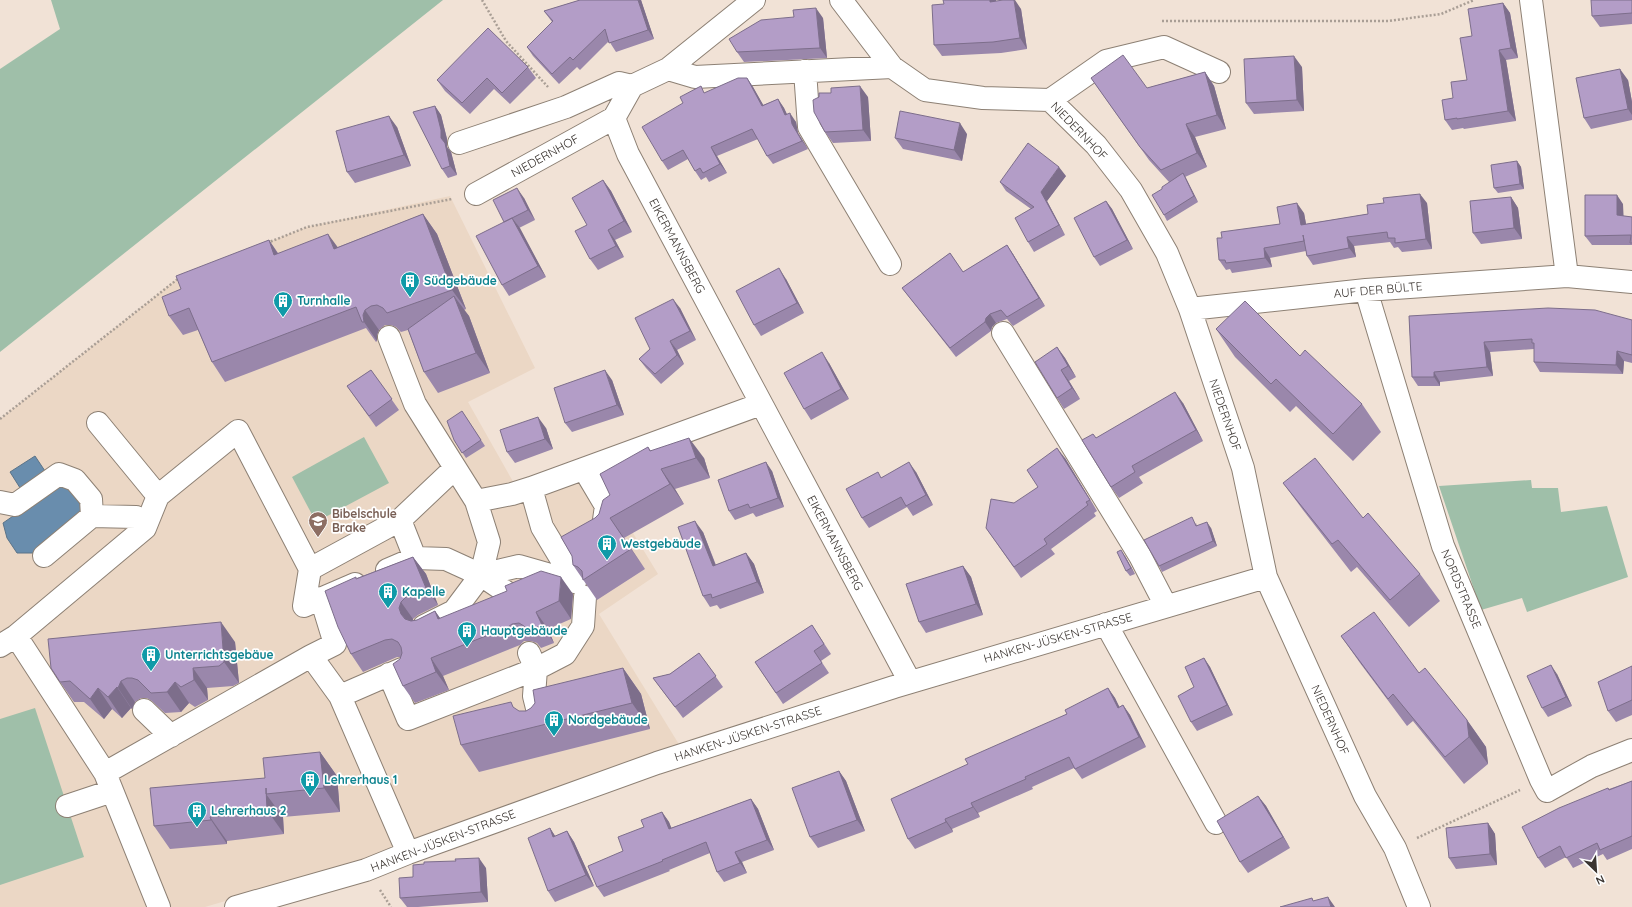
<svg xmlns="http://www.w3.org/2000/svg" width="1632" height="907" viewBox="0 0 1632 907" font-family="Quicksand,sans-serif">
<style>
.built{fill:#ebd7c5}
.green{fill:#9fbfa9}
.water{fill:#698dad;stroke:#5b7388}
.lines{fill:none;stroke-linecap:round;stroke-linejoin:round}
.minor-casing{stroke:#8d8074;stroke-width:24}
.path{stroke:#a99e95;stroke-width:2.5;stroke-dasharray:2 2;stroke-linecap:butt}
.minor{stroke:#fff;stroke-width:22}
.wall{fill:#9a87ab}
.shaded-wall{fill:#7d6e8b}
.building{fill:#b39dc7;stroke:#7d6e8b}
.labels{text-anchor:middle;stroke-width:3.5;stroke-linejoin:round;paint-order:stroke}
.street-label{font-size:12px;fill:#3b3531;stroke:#fff}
.culture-label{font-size:12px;font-weight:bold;fill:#0d838f;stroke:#fff;text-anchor:start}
.education-label{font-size:12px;font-weight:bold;fill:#785e54;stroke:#fff;text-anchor:start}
</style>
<rect width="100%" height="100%" fill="#f1e2d6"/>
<path class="built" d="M450,196L535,368L468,402L524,501L597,474L658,574L599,614L680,746L341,867L205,907H0V419L181,276L307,227Z"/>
<path class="green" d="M51,0H443L0,352V69L60,29Z
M364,437L389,483L316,522L292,477Z
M1531,480L1532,488H1558L1561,512L1607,506L1628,577L1527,612L1522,598L1481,610L1439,486Z
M35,708L84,857L0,885V719Z"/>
<path class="water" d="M35,456L47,474L22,491L10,472Z
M61,483L72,485L88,514L36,553H17L7,538L3,523Z"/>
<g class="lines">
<defs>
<path id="minor" d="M754,0L668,69L695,77L892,67
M841,0L892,67L925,90L983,98L1050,100L1096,145L1131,190L1167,253L1190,309L1243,468L1266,577L1365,796L1395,848L1419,907
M1531,0L1567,276
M805,71L809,127L890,264
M632,86L614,118L628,154L910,682
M632,86L668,69
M1050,100L1106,61L1164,47L1219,72
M459,143L566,107L619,83L632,86
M476,194L614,118
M1366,290L1443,546L1541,780L1547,791L1592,766L1632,750
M1190,309L1366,290L1567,276L1632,282
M1003,333L1140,556L1166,606
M389,337L415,404L476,501L512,494L531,488L761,404
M98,423L158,496
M584,469L606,506L603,527L601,528
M531,488L542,527L575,582
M0,502L15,505L59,474L75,480L91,499L92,516
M400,520L415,558
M44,556L92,516L136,517L145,528
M310,569L400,520L455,468
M387,570L415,558L446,559L481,575
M506,592L481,575L519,566L575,582
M1106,624L1216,823
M424,626L454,611L481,575L489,542L476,501
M16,636L105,773
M0,646L16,636L145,528L158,496L238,431L310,569L304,606L355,584
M529,653L536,669L534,696L540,720
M311,656L335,644L321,598
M389,674L408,719L536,669L565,654L583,626L585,597
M340,696L402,669
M144,710L171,736
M67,806L112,791
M159,907L105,773L311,656L340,696L408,853
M236,907L366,870L408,853L657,763L894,687L1266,577"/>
</defs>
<use href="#minor" class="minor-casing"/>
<path class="path" d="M482,0L506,41L548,87
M1162,21H1388L1441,14L1474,0
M267,243L307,227L452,199
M0,419L179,278
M1417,838L1520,790
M380,890L391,907"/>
<use href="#minor" class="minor"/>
</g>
<path class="wall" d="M580,0H641L654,39L616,52L609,41L580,70L577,67L559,84L533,56L527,47L552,22L544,11Z
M1632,0V24L1600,27L1592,16Z
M997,1L1021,9L1027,49L1001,53L942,56L934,45Z
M1503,3L1510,13L1518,58L1506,60L1516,121L1464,129L1463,128L1452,130L1445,120L1453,98L1467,80L1472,36Z
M794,17L823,18L827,58L744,62L737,52Z
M528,67L536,78L510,104L494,89L470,114L445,91L437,80Z
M1302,67L1304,111L1254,114L1246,103Z
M1205,72L1214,86L1226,129L1195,137L1207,167L1185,177L1198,202L1167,221L1164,215L1169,182L1149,160L1091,78L1147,88Z
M747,78L753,87L763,105L778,99L784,108L787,114L796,122L798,133L808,149L773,164L767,156L758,139L717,156L727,173L709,182L706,177L701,180L695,171L688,159L668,170L662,161L705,93Z
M1628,80L1632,102V120L1591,129L1584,118Z
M868,97L871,141L833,143L825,132Z
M435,106L441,115L447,139V147L451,152L457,175L448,178L442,169Z
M397,127L411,166L355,183L347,172Z
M967,134L962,161L903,149L895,138Z
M1517,161L1521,167L1524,189L1498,193L1494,188Z
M1066,176L1047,201L1065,235L1034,252L1028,242L1031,209L1006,191L1000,182Z
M603,180L611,191L632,232L615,240L624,257L598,270L590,259L587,225Z
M1511,197L1518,208L1522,239L1481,244L1473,233Z
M524,198L535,220L519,228L546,277L509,296L502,285L504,222Z
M1106,201L1112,209L1133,249L1100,266L1094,257Z
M1427,203L1432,249L1402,252L1398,247L1394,248L1390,242L1354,246L1356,257L1313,265L1307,256L1306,251L1270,258L1272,267L1232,273L1230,269L1226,270L1219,260L1222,238L1280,224L1304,213L1306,224L1368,214Z
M1623,204V216L1632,217V245H1592L1585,236Z
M423,214L437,234L466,309L464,310L469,316L490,373L438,393L424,372L408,330L401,332L396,327L391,325H385L379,330L377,335V341L376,342L366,328L225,382L212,362L198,330L183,335L169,316L181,289L269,240L278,253L338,247Z
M1007,245L1013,254L1045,306L1013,326L1007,319L996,323L992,327L991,331L956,357L909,297L902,288L950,253L963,272Z
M786,279L804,313L761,336L754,325Z
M680,308L696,340L677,350L684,364L661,384L646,368L639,359L650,349Z
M1409,316L1632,320V363L1624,361L1623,374L1540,372L1534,362V349L1490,352L1493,376L1440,382V386H1418L1412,377Z
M1216,329L1300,356L1362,404L1381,432L1353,461L1296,406L1290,412L1235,357Z
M1057,347L1065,358L1076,377L1069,381L1080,399L1064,409L1057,398Z
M829,363L849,399L811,420L804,409Z
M371,370L399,410L376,427L347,386Z
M612,380L624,415L572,432L565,423Z
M1183,403L1203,441L1139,477L1143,483L1119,498L1111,487L1093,434L1096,438Z
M462,411L485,446L466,458L454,440Z
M546,428L553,449L515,463L507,452Z
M648,447L651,451L704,458L710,478L675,489L684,504L624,538L645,569L597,600L573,565L595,518L599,514L610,495Z
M1065,458L1097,511L1094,513L1096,516L1051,549L1055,554L1021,578L986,528L1038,487Z
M772,471L784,507L756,517L753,513L735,520L729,511Z
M916,472L933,505L913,516L907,507L869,528L862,518L882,477Z
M1283,483L1363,518L1420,574L1440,601L1409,627L1357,567L1351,572L1303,510Z
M1196,523L1197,526L1211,528L1217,546L1162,572L1159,566Z
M703,532L716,565L746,553L754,564L764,593L720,609L717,605L710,607L703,596Z
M1125,556L1135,574L1130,576L1126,571Z
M413,557L426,574L438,605L418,615L413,619V621L417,620L435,611L440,618L573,594L571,619L548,629L554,643L541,648L537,643L531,641H524L520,645L443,676L449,690L415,703L403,686L400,659L401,657H397L363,672L351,654L357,578Z
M963,566L971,577L983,615L926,633L919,622Z
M812,625L831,654L821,661L829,673L783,704L755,662Z
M1341,636L1419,673L1467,720L1486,747L1488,764L1464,784L1413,721L1407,726L1360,663Z
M235,642L239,683L233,686L207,688L208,700L195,707L189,703L181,712L165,713L152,701L147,698H141L135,702L132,709L131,708L122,718L112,709L104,719L84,702H74L60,682Z
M699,653L723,687L683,718L653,678L670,674Z
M1204,658L1210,667L1233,715L1197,731L1191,722L1194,687Z
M1632,666V715L1616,722L1608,711Z
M623,668L641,694L650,729L479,772L461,745L519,711H526Z
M1557,674L1572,706L1548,717L1542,708Z
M1108,688L1115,698L1119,707L1123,705L1130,715L1146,747L1082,779L1074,768L1032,787L1033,789L978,813L980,817L952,829L953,832L915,849L908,839L968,764L1067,714Z
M320,752L337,776L340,812L283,817L284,834L227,841V844L170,849L154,826L265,778Z
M839,771L846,781L865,831L818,848L810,837Z
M1632,781V849L1607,860L1603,854L1573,868L1566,857L1545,868L1538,858L1608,788L1609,789Z
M1258,796L1266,806L1290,848L1248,873L1240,862Z
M751,799L758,809L774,850L742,862L747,873L724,882L717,872L710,853L669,870L670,871L604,897L597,887L623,851L644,827L662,812L669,822L671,828Z
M1488,823L1495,834L1497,865L1456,869L1449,858Z
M550,828L555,836L567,831L574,842L594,886L555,902L548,891Z
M486,868L488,902L418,907H407L400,898L413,877Z"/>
<path class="shaded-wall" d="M638,0H641L654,39L648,30Z
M990,0H996L998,13L990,2Z
M1014,0H1015L1021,9L1027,49L1020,38Z
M1503,3L1510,13L1518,58L1511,48Z
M816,8L823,18L827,58L820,48Z
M1499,50L1506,60L1516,121L1508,111Z
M1294,56L1302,67L1304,111L1297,100Z
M1620,69L1628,80L1632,102V115L1628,109Z
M1205,72L1214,86L1226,129L1217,115Z
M747,78L753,87L769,115L762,106Z
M860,86L868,97L871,141L863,130Z
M778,99L784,108L791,124L785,115Z
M435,106L441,115L447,139V147L451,152L457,175L450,166L441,138Z
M790,113L796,122L798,133L808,149L802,141L792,124Z
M389,116L397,127L411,166L404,155Z
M960,123L967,134L962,161L954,150Z
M1186,124L1195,137L1207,167L1197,153Z
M711,147L717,156L727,173L720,164Z
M1517,161L1521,167L1524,189L1520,184Z
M1059,167L1066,176L1047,201L1065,235L1059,225L1041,192Z
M1183,173L1186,178L1198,202L1194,196Z
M603,180L611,191L632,232L624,221Z
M517,188L524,198L535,220L528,210Z
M1420,194L1427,203L1432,249L1426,239Z
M1617,195L1623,204L1624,225L1617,215Z
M1511,197L1518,208L1522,239L1514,228Z
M1106,201L1112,209L1133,249L1127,240Z
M1297,203L1304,213L1308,235L1301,225Z
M423,214L437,234L466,309L452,290Z
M512,218L520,228L546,277L538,266Z
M608,230L615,240L624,257L616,246Z
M328,234L342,253L334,249Z
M1347,237L1354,246L1356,257L1349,248Z
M269,240L282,260L274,255Z
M1007,245L1013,254L1045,306L1039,298Z
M1264,248L1270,258L1272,267L1265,258Z
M779,268L786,279L804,313L797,303Z
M454,296L469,316L490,373L476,353Z
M673,299L680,308L696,340L690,331Z
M365,310L379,330L377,335V341L364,322L363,315Z
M990,314L996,323L992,327L991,331L985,322L986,318Z
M670,341L677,350L684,364L677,355Z
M1484,342L1490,352L1493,376L1487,367Z
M1057,347L1065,358L1076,377L1068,366Z
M1617,351L1624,361L1623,374L1616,365Z
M822,352L829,363L849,399L841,389Z
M605,370L612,380L624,415L617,405Z
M1061,370L1069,381L1080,399L1072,388Z
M1434,372L1440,382V386L1434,377Z
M1175,392L1183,403L1203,441L1196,430Z
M538,417L546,428L553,449L545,439Z
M689,438L704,458L710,478L696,458Z
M1057,448L1065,458L1097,511L1090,500Z
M766,462L772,471L784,507L778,498Z
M909,462L916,472L933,505L926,495Z
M661,469L675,489L684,504L670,484Z
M610,518L624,538L645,569L631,549Z
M695,521L703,532L720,577L713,566Z
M1207,522L1211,528L1217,546L1213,541Z
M1121,550L1125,556L1135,574L1131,568Z
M746,553L754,564L764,593L757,582Z
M413,557L426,574L438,605L426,588Z
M963,566L971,577L983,615L976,604Z
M561,577L573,594L571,619L559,601Z
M401,602L413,619L412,626L401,614L399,608Z
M435,611L447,628L438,619Z
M536,612L548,629L554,643L542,625Z
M221,622L235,642L239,683L224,662Z
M431,658L443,676L449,690L436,672Z
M1204,658L1210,667L1233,715L1227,705Z
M1551,665L1557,674L1572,706L1566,697Z
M193,668L207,688L208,700L194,680Z
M623,668L641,694L650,729L632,703Z
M121,681L135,702L132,709L118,688Z
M175,682L189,703L181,712L167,692Z
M117,687L131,708L122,718L108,697Z
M98,688L112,709L104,719L90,699Z
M1108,688L1115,698L1125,718L1118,708Z
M1123,705L1130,715L1146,747L1139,737Z
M1467,720L1486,747L1488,764L1469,737Z
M320,752L337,776L340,812L324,788Z
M839,771L846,781L865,831L857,820Z
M266,794L283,817L284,834L267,810Z
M1258,796L1266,806L1290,848L1283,837Z
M751,799L758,809L774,850L767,840Z
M971,803L978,813L980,817L973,807Z
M662,812L669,822L676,839L669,829Z
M210,817L227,841V844L211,820Z
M945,819L952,829L953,832L946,822Z
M1488,823L1495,834L1497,865L1490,854Z
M550,828L557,839L553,837Z
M567,831L574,842L594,886L586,875Z
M735,852L742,862L747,873L740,863Z
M479,858L486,868L488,902L481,892Z
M1328,897L1335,907H1331Z"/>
<path class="building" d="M580,0H638L648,30L609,43L605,29L573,60L570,57L552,74L527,47L553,21L544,11Z
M943,0H990V2L1003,0H1014L1020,38L993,42L934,45L932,5L944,4Z
M1591,0H1632V13L1592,16Z
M1503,3L1511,48L1499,50L1508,111L1457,119V118L1445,120L1442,100L1453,98L1451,82L1467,80L1460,38L1472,36L1468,9Z
M816,8L820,48L737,52L729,39L761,20L794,17L793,10Z
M488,28L528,67L502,93L487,78L462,103L437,80Z
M1123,55L1147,88L1205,72L1217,115L1186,124L1197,153L1161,170L1140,147L1091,78Z
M1294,56L1297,100L1246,103L1244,59Z
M1620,69L1628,109L1584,118L1576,78Z
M738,78H747L762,106L778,99L785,115L790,113L792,124L802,141L767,156L752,129L711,147L720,164L703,173L700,168L695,171L683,150L662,161L642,127L683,103L680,97L701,86L704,93Z
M860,86L863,130L825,132L814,112L813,100L819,97V93H831V88Z
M435,106L441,130V138L445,143L450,166L442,169L413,112Z
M900,111L960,123L954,150L895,138Z
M389,116L404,155L347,172L336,131Z
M1028,143L1059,167L1041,192L1059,225L1028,242L1015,218L1034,207L1000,182Z
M1517,161L1520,184L1494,188L1491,165Z
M1183,173L1194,196L1164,215L1152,195L1162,189V187Z
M603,180L624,221L608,230L616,246L590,259L575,231L587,225L572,198Z
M517,188L528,210L504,222L493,200Z
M1420,194L1426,239L1395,243V238H1388L1387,232L1347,237L1349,248L1307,256L1303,235L1304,241L1264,248L1265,258L1226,263L1225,260H1219L1217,238H1222L1221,232L1280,224L1277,207L1297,203L1301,225L1368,214L1367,205L1384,203L1383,198Z
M1585,195H1617V215L1632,217V243H1630L1631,235L1585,236Z
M1511,197L1514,228L1473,233L1470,201Z
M1106,201L1127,240L1094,257L1074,218Z
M423,214L452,290L387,313L383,308L377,305L371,306L365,310L363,315L364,322H362L356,307L212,362L189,308L169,316L162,297L181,289L176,276L269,240L274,255L328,234L334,249Z
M512,218L538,266L502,285L476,236Z
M1007,245L1039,298L1007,317L1001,310L990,314L986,318L985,322L950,348L902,288L950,253L963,272Z
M779,268L797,303L754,325L736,291Z
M454,296L476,353L424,372L408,329Z
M673,299L690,331L670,341L677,355L655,374L639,359L650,349L635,318Z
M1245,301L1300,356L1305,350L1362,404L1333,434L1276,379L1271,384L1216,329Z
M1548,308L1595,310L1632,320V355L1617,351L1616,365L1534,362V343H1532V339L1484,342L1487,367L1434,372V377H1412L1409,316Z
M1057,347L1068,366L1061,370L1072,388L1057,398L1035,362Z
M822,352L841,389L804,409L784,373Z
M371,370L392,399L369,416L347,386Z
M605,370L617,405L565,423L554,388Z
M1175,392L1196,430L1132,466L1135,472L1111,487L1082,440L1093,434L1096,438Z
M462,411L481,440L462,453L454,440L447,421Z
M538,417L545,439L507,452L500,430Z
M689,438L696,458L661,469L670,484L610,518L631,549L583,580L582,571L578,567L573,565L572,556L561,537L595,518L599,514L603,500L610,495L600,474L648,447L650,451Z
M1057,448L1090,500L1086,502L1088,505L1044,539L1047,544L1014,567L986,528L991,499L1014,503L1038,487L1027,470Z
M1315,458L1363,518L1368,513L1420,574L1390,600L1338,540L1332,544L1283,483Z
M766,462L778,498L750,508L748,504L729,511L718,480Z
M909,462L926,495L906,506L901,497L862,518L846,489L878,472L881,478Z
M1192,517L1196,526L1207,522L1213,541L1159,566L1144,540Z
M695,521L713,566L746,553L757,582L712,598L711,594L703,596L678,527Z
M1121,550L1131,568L1126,571L1117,552Z
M413,557L426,588L406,597L401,602L399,608L401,614L405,619L411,621L417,620L435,611L438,619L507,591L505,586L541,571L561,577L559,601L536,612L542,625L528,631L524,626L519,623L512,624L508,627L431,658L436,672L403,686L393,664L400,659L402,653L401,647L398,642L392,639L385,640L351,654L338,627L325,591L356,577V579Z
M963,566L976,604L919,622L906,584Z
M1374,612L1419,673L1425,668L1467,720L1469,737L1445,757L1393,694L1388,699L1341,636Z
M221,622L224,662L219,666L193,668L194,680L181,687L175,682L167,692L151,693L138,680L132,678H127L121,681L118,688L117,687L108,697L98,688L90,699L70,681L60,682L51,668L48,639Z
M812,625L824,644L814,651L822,663L776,693L755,662Z
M699,653L716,676L675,707L653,678L670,674Z
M1204,658L1227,705L1191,722L1178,696L1194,687L1185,667Z
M1551,665L1566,697L1542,708L1527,676Z
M1632,666V700L1608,711L1598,682Z
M623,668L632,703L461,745L453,716L511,702L513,707L519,711H526L531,708L535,703L533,690Z
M1108,688L1118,708L1123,705L1139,737L1075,769L1069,757L1025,777L1026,779L971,803L973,807L945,819L946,822L908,839L891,799L968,764L965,759L1067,714L1065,710Z
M320,752L324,788L266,794V788L267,810L210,817L211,820L154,826L150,788L265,778L263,758Z
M839,771L857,820L810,837L792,788Z
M1632,781V836L1600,850L1597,843L1566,858L1560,846L1538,858L1522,827L1559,808L1608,788L1609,790Z
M1258,796L1283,837L1240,862L1217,821Z
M751,799L767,840L735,852L740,863L717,872L706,842L662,860L663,861L597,887L588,866L623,851L618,837L644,827L641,820L662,812L669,829Z
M1488,823L1490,854L1449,858L1446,828Z
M550,828L553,837L567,831L586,875L548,891L528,838Z
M479,858L481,892L400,898L399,878L413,877V865L424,864V862L456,861L455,859Z
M1328,897L1331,907H1280L1312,898L1313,901Z"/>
<defs>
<symbol id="building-pin" viewBox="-11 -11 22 30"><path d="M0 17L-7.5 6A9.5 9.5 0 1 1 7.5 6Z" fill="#0f9aa8" stroke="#fff"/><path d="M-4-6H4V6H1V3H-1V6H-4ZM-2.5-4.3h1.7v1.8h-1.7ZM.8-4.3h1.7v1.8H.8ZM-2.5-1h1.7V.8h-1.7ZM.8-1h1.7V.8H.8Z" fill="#fff"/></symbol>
<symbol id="university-pin" viewBox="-11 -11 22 30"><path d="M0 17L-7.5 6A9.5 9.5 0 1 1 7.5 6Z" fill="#8d6e63" stroke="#fff"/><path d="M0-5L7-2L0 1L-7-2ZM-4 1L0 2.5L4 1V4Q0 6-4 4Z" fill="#fff"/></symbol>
</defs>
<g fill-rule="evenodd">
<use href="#building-pin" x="399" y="270" width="22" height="30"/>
<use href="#building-pin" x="272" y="290" width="22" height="30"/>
<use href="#university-pin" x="307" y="510" width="22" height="30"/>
<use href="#building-pin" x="596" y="533" width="22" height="30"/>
<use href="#building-pin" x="377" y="581" width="22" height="30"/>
<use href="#building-pin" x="456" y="620" width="22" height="30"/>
<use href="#building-pin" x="140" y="644" width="22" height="30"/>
<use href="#building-pin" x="543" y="709" width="22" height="30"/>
<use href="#building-pin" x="299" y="769" width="22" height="30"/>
<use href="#building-pin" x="186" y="800" width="22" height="30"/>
</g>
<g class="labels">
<g class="street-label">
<text transform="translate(1079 131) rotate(46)" y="4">NIEDERNHOF</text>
<text transform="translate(545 156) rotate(-29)" y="4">NIEDERNHOF</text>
<text transform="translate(677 246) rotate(62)" y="4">EIKERMANNSBERG</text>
<text transform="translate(1378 290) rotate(-5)" y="4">AUF DER BÜLTE</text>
<text transform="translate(1225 415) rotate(71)" y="4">NIEDERNHOF</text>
<text transform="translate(835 543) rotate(62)" y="4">EIKERMANNSBERG</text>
<text transform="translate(1461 589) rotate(67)" y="4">NORDSTRASSE</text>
<text transform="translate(1058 638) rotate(-16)" y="4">HANKEN-JÜSKEN-STRASSE</text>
<text transform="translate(1330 720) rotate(66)" y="4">NIEDERNHOF</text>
<text transform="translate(748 734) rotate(-18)" y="4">HANKEN-JÜSKEN-STRASSE</text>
<text transform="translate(443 841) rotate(-21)" y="4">HANKEN-JÜSKEN-STRASSE</text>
</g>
<g class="culture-label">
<text x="424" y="285">Südgebäude</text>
<text x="297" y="305">Turnhalle</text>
<text x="621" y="548">Westgebäude</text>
<text x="402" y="596">Kapelle</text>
<text x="481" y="635">Hauptgebäude</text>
<text x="165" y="659">Unterrichtsgebäue</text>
<text x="568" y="724">Nordgebäude</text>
<text x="324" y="784">Lehrerhaus 1</text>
<text x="211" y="815">Lehrerhaus 2</text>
</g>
<g class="education-label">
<text x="332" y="518">Bibelschule<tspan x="332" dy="14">Brake</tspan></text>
</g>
</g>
<g transform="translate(1596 871) rotate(155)" stroke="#ffffff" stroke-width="3" paint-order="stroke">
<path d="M0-3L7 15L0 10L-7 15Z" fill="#3b3531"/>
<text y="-6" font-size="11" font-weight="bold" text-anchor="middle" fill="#3b3531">N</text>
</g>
</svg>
